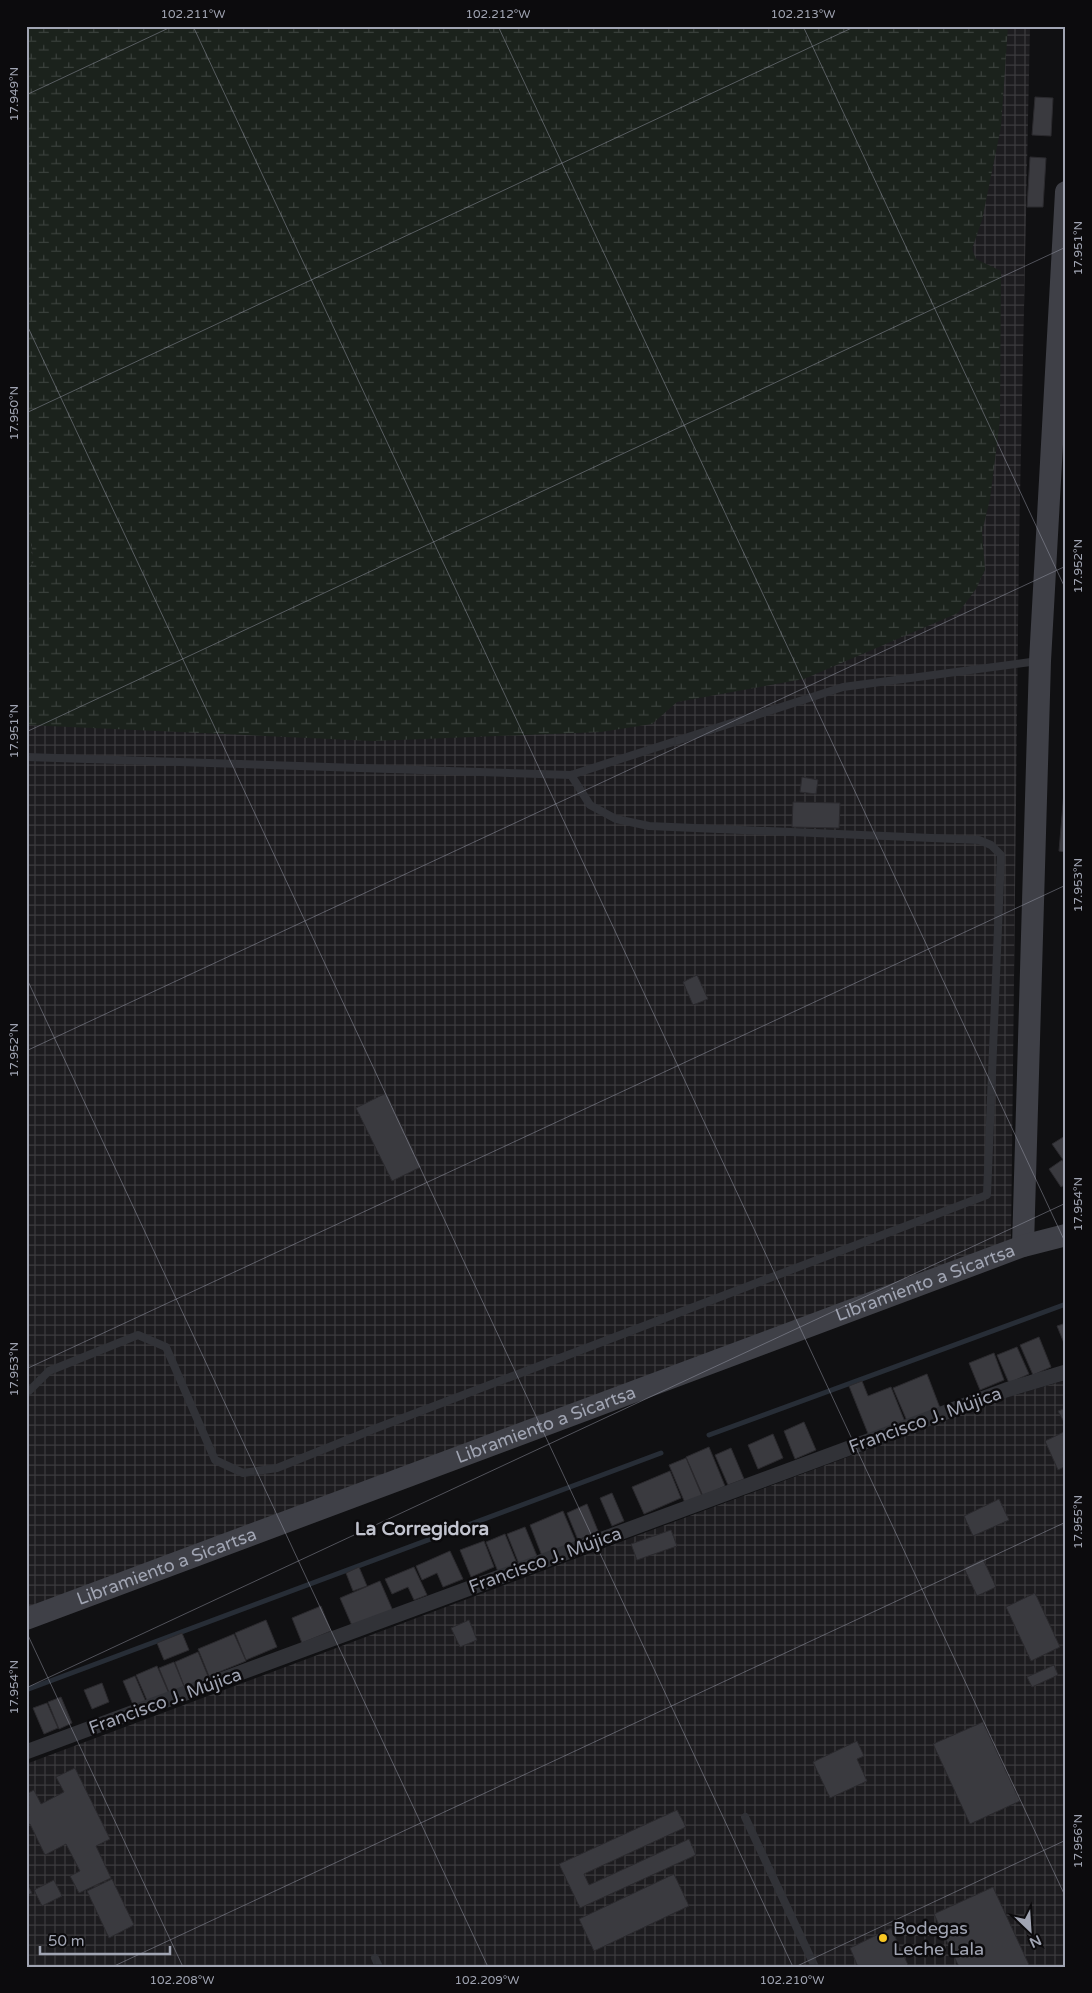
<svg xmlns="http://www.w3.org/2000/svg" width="1092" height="1993" viewBox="0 0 1092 1993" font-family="'Varela Round',sans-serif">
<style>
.industrial{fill:url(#industrial-grid)}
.grass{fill:url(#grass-dots)}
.wetland{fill:url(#wetland-marsh)}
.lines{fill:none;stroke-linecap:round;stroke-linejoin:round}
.stream{stroke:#272d36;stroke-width:5}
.building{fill:#3a3a3f;stroke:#2b2a2e}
.lane{stroke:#313237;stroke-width:8}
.street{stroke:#313237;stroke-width:15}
.secondary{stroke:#3f4047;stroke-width:22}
.ticks{fill:none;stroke:#a1a5b3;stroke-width:1;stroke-opacity:0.45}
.poi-dot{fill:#f7c623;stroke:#0c0b0d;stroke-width:2}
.labels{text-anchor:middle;stroke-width:5;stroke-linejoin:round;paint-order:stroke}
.street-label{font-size:18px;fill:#a1a5b3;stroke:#0c0b0d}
.poi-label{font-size:18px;fill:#a1a5b3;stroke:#0c0b0d;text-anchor:start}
.neighbourhood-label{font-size:19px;font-weight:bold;fill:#c2c4cf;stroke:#0c0b0d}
.neatline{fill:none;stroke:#a1a5b3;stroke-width:2}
.ticks-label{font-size:12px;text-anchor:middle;fill:#a1a5b3}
</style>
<defs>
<pattern id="industrial-grid" width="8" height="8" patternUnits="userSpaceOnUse" patternTransform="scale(1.25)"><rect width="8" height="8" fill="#1d1c1f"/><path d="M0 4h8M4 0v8" fill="none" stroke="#3b3a3d"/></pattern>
<pattern id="grass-dots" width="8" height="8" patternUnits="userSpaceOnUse" patternTransform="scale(1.25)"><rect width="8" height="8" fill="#1b221c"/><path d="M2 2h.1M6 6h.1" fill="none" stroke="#393f3b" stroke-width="1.8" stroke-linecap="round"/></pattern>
<pattern id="wetland-marsh" width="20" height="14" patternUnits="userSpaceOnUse" patternTransform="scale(1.25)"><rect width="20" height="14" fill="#1b221c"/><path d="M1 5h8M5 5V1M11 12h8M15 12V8" fill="none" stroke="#393f3b"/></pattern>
</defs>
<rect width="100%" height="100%" fill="#101012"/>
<path class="industrial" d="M26,26H1030L1019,544L1011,1240L26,1610Z
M1066,1380V1967H26V1764L1008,1397Z"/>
<path class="grass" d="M26,511L34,562L26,571Z"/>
<path class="wetland" d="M26,26H1008L1001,127L982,220L972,249L976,259L1001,271L1000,420L990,499L982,532L985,570L976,589L958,613L804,679L677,702L652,724L601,732L373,741L26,725V571L34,562L26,511Z"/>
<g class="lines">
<path class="stream" d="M709,1435L1066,1304
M26,1690L661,1453"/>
</g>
<path class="building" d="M1035,97L1053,98L1051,136L1032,135Z
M1030,157L1046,158L1043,207H1027Z
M1066,768V852L1059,851Z
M802,777L818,780L816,794L800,792Z
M793,802L840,803L839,828L792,827Z
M697,975L708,999L693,1005L683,982Z
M386,1093L421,1167L392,1181L356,1108Z
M1065,1136L1066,1137V1164L1052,1144Z
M1062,1160L1066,1165V1184L1061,1187L1049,1169Z
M1066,1323V1348L1057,1326Z
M1039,1337L1051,1367L1033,1375L1020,1345Z
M1017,1347L1029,1374L1009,1383L997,1355Z
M994,1353L1004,1380L980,1390L969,1363Z
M927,1374L940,1408L907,1421L893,1388Z
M862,1381L868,1396L891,1387L905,1422L869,1436L849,1386Z
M1066,1408V1424H1065L1058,1411Z
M804,1422L816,1450L795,1459L784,1431Z
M1066,1431V1466L1058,1470L1045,1441Z
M773,1434L783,1458L758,1469L748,1445Z
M709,1447L725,1486L703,1496L686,1457Z
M731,1448L744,1479L728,1485L715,1455Z
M686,1458L702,1496L685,1503L669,1465Z
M670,1471L681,1498L644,1514L632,1487Z
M612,1493L624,1521L612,1526L600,1498Z
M999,1499L1009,1520L973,1536L964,1516Z
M587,1504L598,1531L578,1540L567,1513Z
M563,1511L576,1542L542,1556L530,1525Z
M525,1527L537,1556L519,1564L507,1534Z
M671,1530L677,1546L637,1560L631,1544Z
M505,1534L518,1566L499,1574L486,1542Z
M484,1541L494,1567L471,1577L460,1550Z
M450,1551L463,1579L443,1587L437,1573L422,1580L416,1566Z
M983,1559L996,1587L977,1596L964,1568Z
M359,1567L367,1586L353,1591L346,1573Z
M414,1567L427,1595L414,1600L408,1587L392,1594L385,1579Z
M380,1581L393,1611L353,1628L340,1598Z
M1035,1593L1060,1647L1031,1661L1006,1607Z
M321,1606L331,1631L302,1643L292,1618Z
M266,1620L277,1647L246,1660L235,1633Z
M469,1620L477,1640L460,1647L451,1628Z
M182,1633L189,1650L164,1660L157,1643Z
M234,1634L246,1661L209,1676L198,1649Z
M198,1652L210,1681L186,1691L175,1662Z
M174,1662L186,1691L171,1697L159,1668Z
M1054,1665L1058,1675L1032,1687L1027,1677Z
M157,1666L170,1696L149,1705L136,1675Z
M135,1676L146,1702L134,1707L123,1681Z
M102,1683L109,1702L92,1709L84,1690Z
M61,1697L72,1723L59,1729L48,1702Z
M47,1703L58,1728L44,1734L33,1708Z
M983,1722L1020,1801L970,1824L933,1744Z
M857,1741L864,1756L857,1759L867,1781L830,1798L813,1762Z
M75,1768L110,1839L96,1846L111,1878L79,1893L70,1876L80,1871L66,1844L45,1855L30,1824L26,1826V1794L34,1790L41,1804L64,1792L56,1777Z
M677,1810L686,1827L584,1874L589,1885L689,1839L696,1855L580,1908L559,1864Z
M674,1874L689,1906L594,1951L579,1919Z
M112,1879L134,1925L109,1938L87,1891Z
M54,1880L62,1896L42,1906L34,1890Z
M26,1882L32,1893L26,1896Z
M993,1887L1030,1967H959L934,1914Z
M891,1928L909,1967H858L850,1948Z"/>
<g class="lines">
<path class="lane" d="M26,757L571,775L843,687L1038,661
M26,1394L49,1371L138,1335L166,1347L215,1460L243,1473L277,1468L374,1429L987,1195L1001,855L991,845L979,840L649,826L616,819L590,805L571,775
M745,1817L815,1967
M375,1958L379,1967"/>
<path class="street" d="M26,1752L1006,1390L1066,1372"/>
<g class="secondary">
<path d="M1023,1246L1040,661L1066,192"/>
<path id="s1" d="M26,1619L1023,1246L1066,1235"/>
</g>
</g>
<path class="ticks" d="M193,26L1066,1898M498,26L1066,1244M803,26L1066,590M26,95L173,26M26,323L793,1967M26,413L856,26M26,732L1066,247M26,977L488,1967M26,1051L1066,566M26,1369L1066,885M26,1631L183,1967M26,1688L1066,1203M112,1967L1066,1522M795,1967L1066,1840"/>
<circle class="poi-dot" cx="883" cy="1938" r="5"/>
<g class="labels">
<g class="street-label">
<text dy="6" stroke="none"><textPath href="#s1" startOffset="960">Libramiento a Sicartsa</textPath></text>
<text transform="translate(925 1420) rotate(-20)" y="6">Francisco J. Mújica</text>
<text dy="6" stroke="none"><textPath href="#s1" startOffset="555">Libramiento a Sicartsa</textPath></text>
<text transform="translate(545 1560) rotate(-20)" y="6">Francisco J. Mújica</text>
<text dy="6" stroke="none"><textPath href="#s1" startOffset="150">Libramiento a Sicartsa</textPath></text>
<text transform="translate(165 1701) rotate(-20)" y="6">Francisco J. Mújica</text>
</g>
<g class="poi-label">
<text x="893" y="1934">Bodegas<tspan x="893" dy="21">Leche Lala</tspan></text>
</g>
<g class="neighbourhood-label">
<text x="422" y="1535">La Corregidora</text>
</g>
</g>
<rect width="1092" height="1993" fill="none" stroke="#0c0b0d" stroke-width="55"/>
<g transform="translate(1030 1930) rotate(155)" stroke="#0c0b0d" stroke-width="4" paint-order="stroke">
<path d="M0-4L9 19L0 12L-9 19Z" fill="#a1a5b3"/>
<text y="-8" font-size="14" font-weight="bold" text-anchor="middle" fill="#a1a5b3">N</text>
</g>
<path d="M40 1946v8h130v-8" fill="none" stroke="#a1a5b3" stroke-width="2.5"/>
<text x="48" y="1946" font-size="15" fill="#a1a5b3" stroke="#0c0b0d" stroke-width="4" paint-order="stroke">50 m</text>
<rect x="28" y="28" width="1036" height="1938" class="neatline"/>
<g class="ticks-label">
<text x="193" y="18">102.211°W</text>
<text x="498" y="18">102.212°W</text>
<text x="803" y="18">102.213°W</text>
<text transform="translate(14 94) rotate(-90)" y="4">17.949°N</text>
<text transform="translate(1078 248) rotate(-90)" y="4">17.951°N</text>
<text transform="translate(14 413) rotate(-90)" y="4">17.950°N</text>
<text transform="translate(1078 566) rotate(-90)" y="4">17.952°N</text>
<text transform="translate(14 731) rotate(-90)" y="4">17.951°N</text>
<text transform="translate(1078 885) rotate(-90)" y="4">17.953°N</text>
<text transform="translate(14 1050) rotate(-90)" y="4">17.952°N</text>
<text transform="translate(1078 1204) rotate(-90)" y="4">17.954°N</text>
<text transform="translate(14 1369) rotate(-90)" y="4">17.953°N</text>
<text transform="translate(1078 1522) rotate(-90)" y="4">17.955°N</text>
<text transform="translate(14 1687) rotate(-90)" y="4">17.954°N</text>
<text transform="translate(1078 1841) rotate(-90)" y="4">17.956°N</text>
<text x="182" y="1984">102.208°W</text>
<text x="487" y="1984">102.209°W</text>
<text x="792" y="1984">102.210°W</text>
</g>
</svg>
